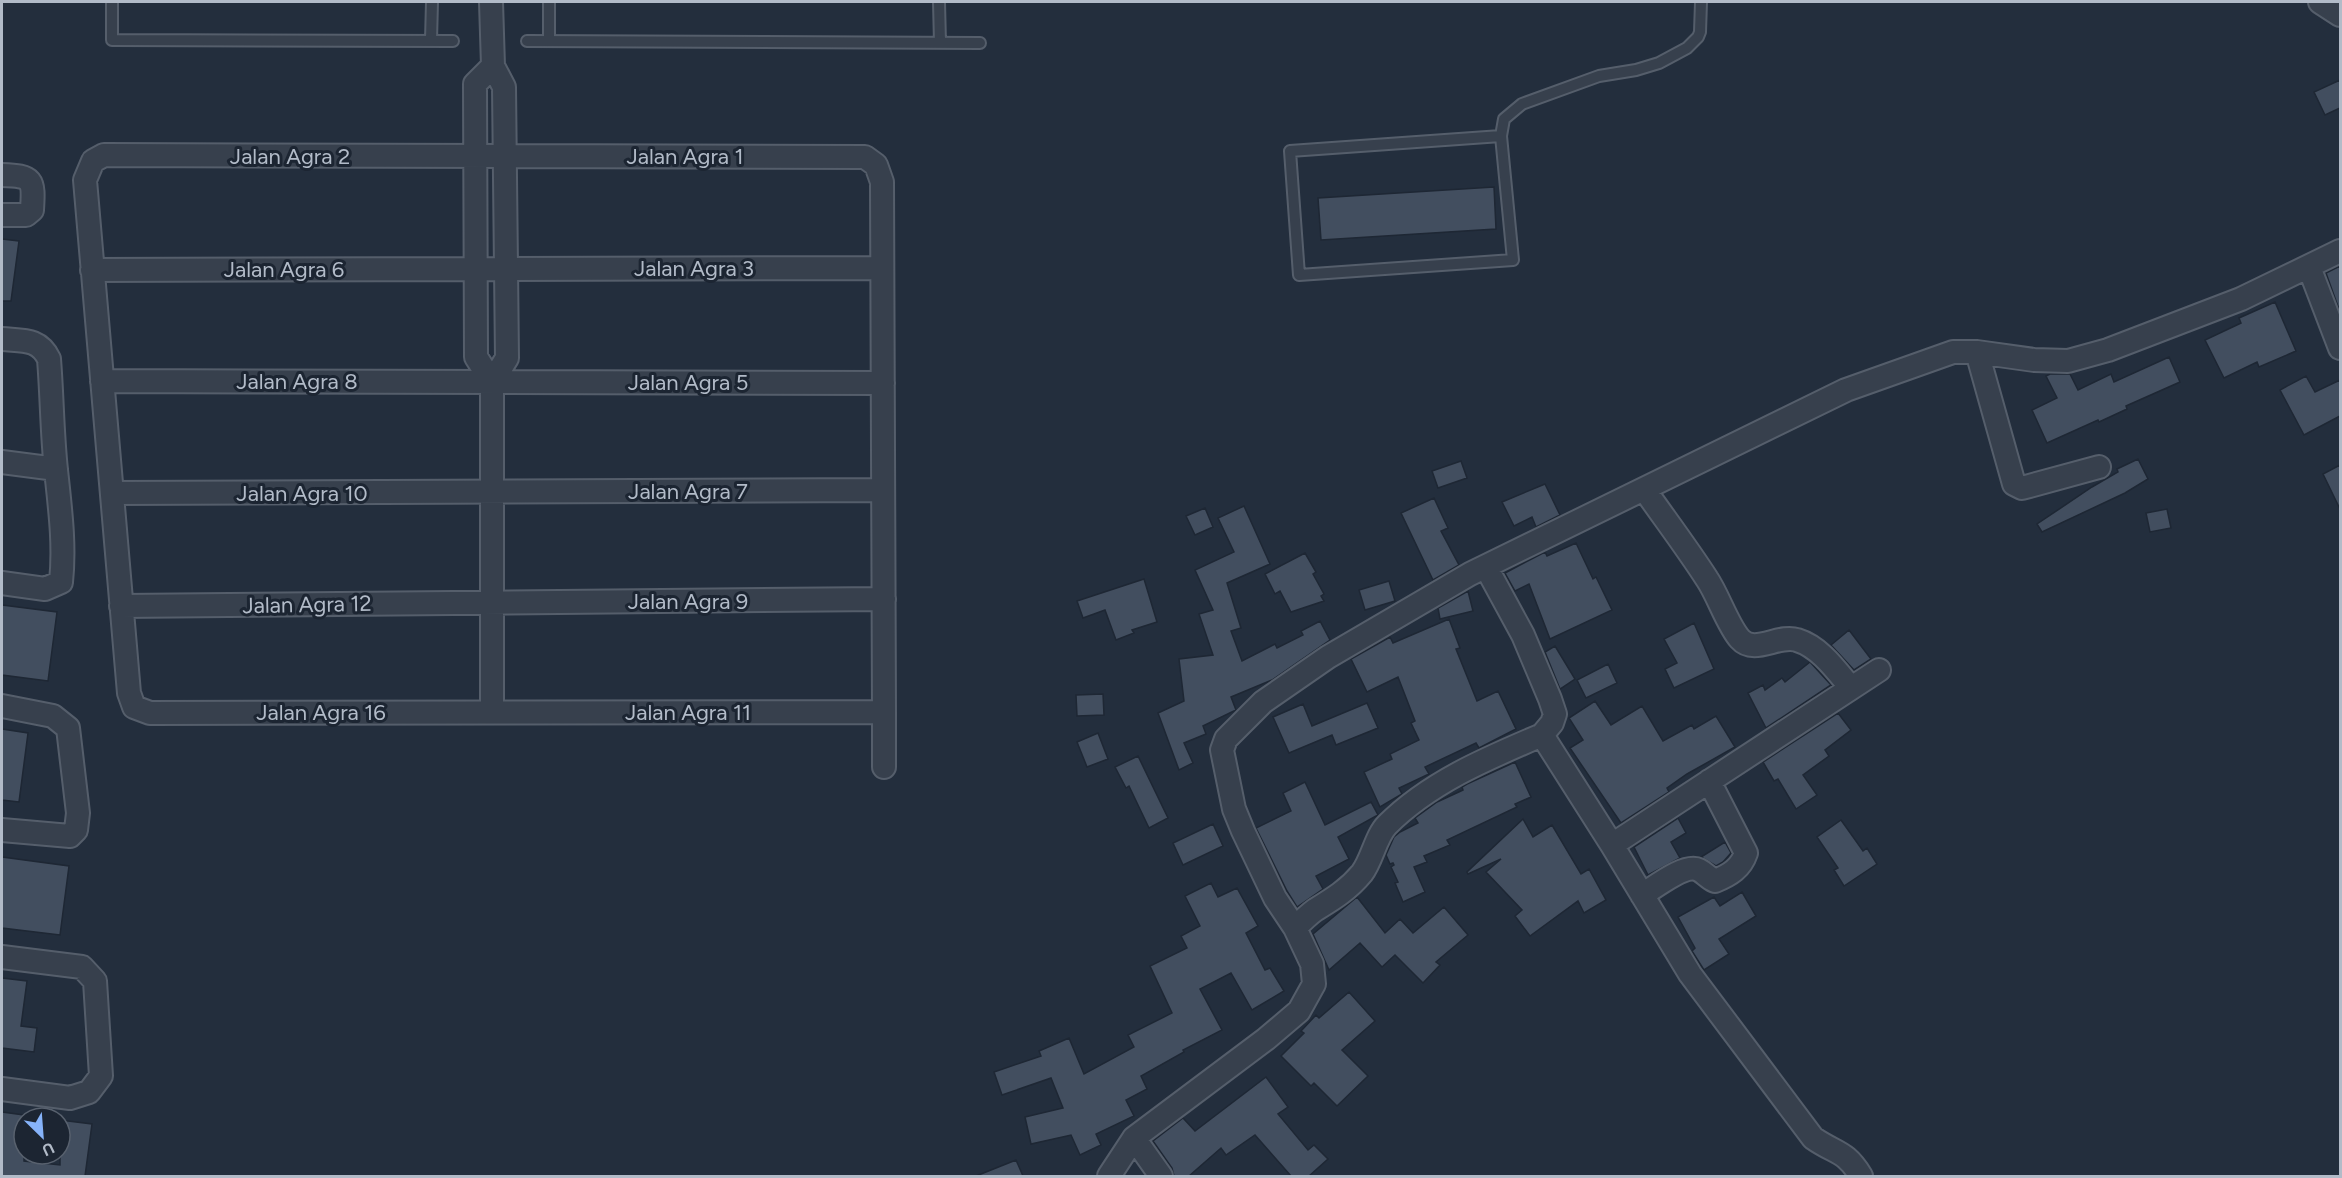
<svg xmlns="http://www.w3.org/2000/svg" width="2342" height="1178" viewBox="0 0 2342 1178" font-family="Figtree,sans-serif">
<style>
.building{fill:#424e5f;stroke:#1e2734;stroke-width:1.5}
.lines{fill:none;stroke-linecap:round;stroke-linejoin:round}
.service-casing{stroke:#555e6b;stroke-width:14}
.minor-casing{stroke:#555e6b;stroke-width:26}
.service{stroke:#37404d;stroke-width:10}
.minor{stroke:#37404d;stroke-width:22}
.labels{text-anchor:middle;stroke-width:6;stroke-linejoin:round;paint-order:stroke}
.street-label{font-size:22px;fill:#b2bbc8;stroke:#1c2532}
</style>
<rect width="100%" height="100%" fill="#232e3d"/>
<path class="building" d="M2340,80V108L2325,115L2314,92Z
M1494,187L1496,229L1321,240L1318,198Z
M2,239L19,241L11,301H2Z
M2340,266V312L2326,273Z
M2275,302L2296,351L2259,367L2257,362L2224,378L2205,340L2241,323L2239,318Z
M2169,357L2180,382L2126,406L2127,409L2099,422L2098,420L2047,443L2032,410L2057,398L2046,376L2050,374H2070L2078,390L2111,374L2114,382Z
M2306,376L2315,392L2340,380V416L2304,435L2280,390Z
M2138,459L2148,479L2125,493L2042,532L2037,524L2092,487L2118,472L2117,469Z
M1461,461L1467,478L1438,488L1432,471Z
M2340,465V509L2323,474Z
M1545,484L1560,515L1536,527L1532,517L1514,526L1502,502Z
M1434,498L1448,528L1441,531L1459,565L1433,580L1401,513Z
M1244,506L1270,564L1227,583L1241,628L1231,631L1242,661L1275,644L1277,648L1303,635L1301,631L1320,621L1330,640L1272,680L1231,697L1236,710L1203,726L1206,734L1184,743L1193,763L1179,770L1158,713L1184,701L1179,659L1213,655L1199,614L1213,610L1195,570L1234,552L1218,518Z
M1205,508L1213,527L1195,535L1186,516Z
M2167,509L2171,528L2150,532L2146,513Z
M1576,543L1593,579L1596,577L1612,610L1550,639L1529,584L1515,591L1505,573L1545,552L1547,556Z
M1305,553L1316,572L1313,574L1324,594L1321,596L1324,601L1291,612L1280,591L1275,594L1265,574Z
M1144,579L1157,622L1132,630L1134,633L1116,640L1105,610L1083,618L1077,601Z
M1389,581L1395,601L1365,610L1359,590Z
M1468,591L1473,611L1440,619L1438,608Z
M2,605L57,612L48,681L2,675Z
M1449,619L1460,648L1456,649L1477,701L1498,691L1516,729L1479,748L1476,743L1425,767L1429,774L1399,788L1402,794L1380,807L1364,772L1392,759L1390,754L1419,740L1411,723L1415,721L1398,677L1367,692L1351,659L1390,637L1393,643Z
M1694,623L1714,669L1674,688L1665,669L1677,663L1664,639Z
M1849,630L1871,659L1854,670L1831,645Z
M1555,646L1575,679L1560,689L1545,652Z
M1810,662L1831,685L1766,728L1748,693L1763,685L1765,690L1782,678L1785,682Z
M1608,664L1617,683L1586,698L1577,680Z
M1103,694L1104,715L1077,716L1076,695Z
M1595,701L1611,725L1642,706L1663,741L1692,725L1694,729L1716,716L1735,747L1687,774L1667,788L1669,792L1621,823L1570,748L1583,740L1569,718Z
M1367,703L1378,728L1336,745L1332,735L1289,753L1273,717L1303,704L1312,726Z
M1838,713L1851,730L1825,750L1829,756L1803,775L1817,795L1796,809L1778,779L1774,781L1763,762Z
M2,729L28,733L19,802L2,800Z
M1098,733L1108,759L1087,767L1077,742Z
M1138,756L1168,818L1149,828L1129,786L1126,788L1115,767Z
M1515,762L1531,797L1515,804L1517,807L1447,840L1450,845L1424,856L1427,862L1414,867L1425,892L1403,902L1395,883L1398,882L1391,867L1394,865L1393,863L1390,864L1386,855L1394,837L1400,832L1418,823L1415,818L1437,802L1463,790L1462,787L1467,784Z
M1305,782L1325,825L1371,802L1378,815L1338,837L1349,859L1316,876L1323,889L1297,907L1287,891L1256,828L1291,811L1283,793Z
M1678,818L1686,833L1671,842L1680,858L1648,875L1634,847Z
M1523,819L1533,837L1552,825L1581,874L1589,869L1606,900L1584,913L1578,901L1530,936L1515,916L1522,910L1486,872L1501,859L1468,874L1467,872Z
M1841,820L1863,851L1867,848L1877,864L1844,886L1834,870L1838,868L1817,837Z
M1213,824L1223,846L1183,865L1173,843Z
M1725,842L1731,853L1723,862L1716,866L1701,857Z
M2,857L69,866L60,935L2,928Z
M1211,883L1218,897L1237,888L1258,926L1246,933L1265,970L1270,968L1284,991L1252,1010L1231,973L1200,989L1222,1030L1183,1050L1184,1052L1141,1076L1147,1089L1126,1100L1134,1116L1096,1134L1101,1145L1080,1155L1071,1135L1031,1144L1025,1117L1063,1108L1051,1078L1002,1095L994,1072L1041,1056L1039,1051L1069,1038L1084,1074L1134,1047L1128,1035L1172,1013L1150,966L1187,948L1181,936L1200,926L1185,896Z
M1742,892L1756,916L1719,939L1729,954L1704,970L1692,951L1695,948L1678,917L1714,897L1720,906Z
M1357,897L1385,933L1400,919L1413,933L1444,907L1468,935L1436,962L1440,965L1423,983L1395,955L1382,967L1360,943L1329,970L1313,934Z
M2,978L27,981L21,1026L37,1028L34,1052L2,1048Z
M1349,992L1375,1021L1342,1050L1368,1076L1337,1106L1314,1083L1311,1086L1281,1056L1304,1033L1301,1031L1316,1015L1319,1018Z
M1266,1077L1288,1107L1278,1114L1308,1150L1314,1145L1328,1159L1309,1176H1291L1255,1135L1226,1155L1221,1148L1189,1176H1174L1172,1168L1153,1141L1183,1118L1195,1131Z
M2,1112L24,1115V1161L60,1165V1120L92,1124L85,1176H2Z
M1016,1160L1023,1176H976Z"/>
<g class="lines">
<defs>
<path id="service" d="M112,2V40L453,41
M549,2V41
M939,2L940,43
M431,40L432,2
M527,41L980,43
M1501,136L1513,260L1299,275L1290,151L1501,136L1504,119L1522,104L1599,76L1636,70L1659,63L1687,48L1698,37L1700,32L1701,2"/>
<path id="minor" d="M491,2L493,66L504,87L507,358L492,382V711
M2320,2L2340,15
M2,175C33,176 34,179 32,210L26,215H2
M2309,267L2340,348
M92,270L882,268
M2,339C23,341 39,338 49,359C52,396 52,433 56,470C60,508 65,545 61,582L45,589L2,583
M1977,352L2014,484L2022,488L2099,467
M102,381L883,383
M492,382L476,357L475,84L493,66
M2,462L56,469
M1644,489C1665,519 1687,548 1707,579C1718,595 1728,626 1740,639C1754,655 1779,634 1797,640C1820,647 1836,670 1851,688
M112,493L883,490
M1486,567L1523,635L1550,699L1555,714L1552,723L1542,735L1612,845L1879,670
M121,606L884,599
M2,706L53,716L68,728L78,813L76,830L70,836L2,830
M884,712L150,713L134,707L129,693L85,180L93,161L104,155L865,157L876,165L882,182L884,712V767
M1612,845L1690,974L1813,1138C1836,1154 1845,1150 1861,1176
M1642,895C1654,888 1685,863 1699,870C1705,873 1708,878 1715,881C1730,875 1741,868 1746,853L1709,781
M1295,928C1301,922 1308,915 1315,910C1333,899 1348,890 1362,873C1372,860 1376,836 1387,825C1430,782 1488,758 1542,735
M2,957L82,967L95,981L101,1076L89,1092L70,1098L2,1089
M1134,1138L1161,1176
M1109,1176L1134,1138L1266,1039L1299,1011L1314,984L1312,964L1295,928L1275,898L1243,831L1234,809L1222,750L1226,739L1263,702L1328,657L1470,574L1846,390L1953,352H1977L2034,360L2068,361L2108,350L2241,299L2340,251"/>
</defs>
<use href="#service" class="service-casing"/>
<use href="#minor" class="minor-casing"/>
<use href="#service" class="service"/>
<use href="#minor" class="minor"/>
</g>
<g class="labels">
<g class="street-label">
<text x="290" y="164">Jalan Agra 2</text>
<text x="685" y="164">Jalan Agra 1</text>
<text x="694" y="276">Jalan Agra 3</text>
<text x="284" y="277">Jalan Agra 6</text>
<text x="297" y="389">Jalan Agra 8</text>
<text x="688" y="390">Jalan Agra 5</text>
<text x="688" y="499">Jalan Agra 7</text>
<text x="302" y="501">Jalan Agra 10</text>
<text x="688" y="609">Jalan Agra 9</text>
<text transform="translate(307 604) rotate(-1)" y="8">Jalan Agra 12</text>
<text x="321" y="720">Jalan Agra 16</text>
<text x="688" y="720">Jalan Agra 11</text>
</g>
</g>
<rect width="2342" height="1178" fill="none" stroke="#b2bbc8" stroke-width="6"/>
<g transform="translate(42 1136) rotate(155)"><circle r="28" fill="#1c2532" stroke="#58616e" stroke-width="1.5"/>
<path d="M0-4.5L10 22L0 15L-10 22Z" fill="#86b3fa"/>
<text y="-9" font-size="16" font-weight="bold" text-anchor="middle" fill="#b2bbc8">U</text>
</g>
</svg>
